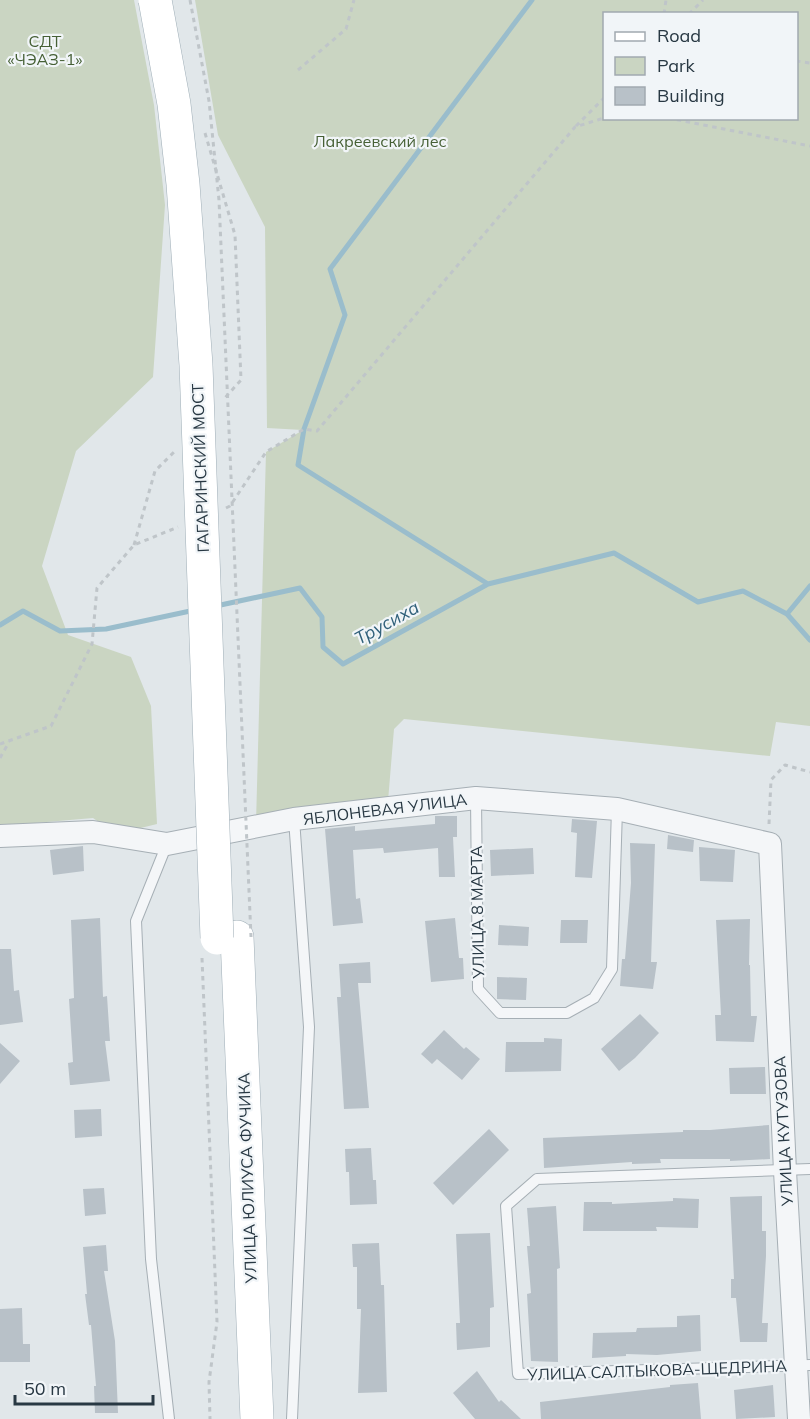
<svg xmlns="http://www.w3.org/2000/svg" width="810" height="1419" viewBox="0 0 810 1419" font-family="Mulish,sans-serif">
<style>
.green{fill:#cad5c2;fill-rule:evenodd}
.lines{fill:none;stroke-linecap:round;stroke-linejoin:round}
.stream{stroke:#9abdcc;stroke-width:5}
.building{fill:#b8c1c8}
.service-casing{stroke:#a6afb5;stroke-width:12}
.minor-casing{stroke:#a6afb5;stroke-width:24}
.primary-casing{stroke:#9faeb7;stroke-width:34}
.path{stroke:#bfc5c9;stroke-width:3;stroke-dasharray:4.5 4.5;stroke-linecap:butt}
.service{stroke:#f4f6f8;stroke-width:10}
.minor{stroke:#f4f6f8;stroke-width:22}
.primary{stroke:#fff;stroke-width:33}
.primary-bridge-casing{stroke:#9faeb7;stroke-width:34;stroke-linecap:butt}
.path-bridge{stroke:#bfc5c9;stroke-width:3;stroke-dasharray:4.5 4.5;stroke-linecap:butt}
.primary-bridge{stroke:#fff;stroke-width:33}
.labels{text-anchor:middle;stroke-width:4.5;stroke-linejoin:round;paint-order:stroke}
.park-label{font-size:16px;fill:#466035;stroke:#f1f5f8}
.street-label{font-size:16px;fill:#283843;stroke:#f1f5f8}
.water-label{font-size:18px;font-style:italic;fill:#30607a;stroke:#f1f5f8}
</style>
<rect width="100%" height="100%" fill="#e1e7ea"/>
<path class="green" d="M0,0H134L154,105L165,205L153,377L76,451L42,566L68,635L131,657L151,706L157,824L116,834L93,818L0,826Z
M195,0H810V726L776,722L770,756L404,719L394,729L388,801L256,823L266,452L303,430L267,428L265,227L218,135ZM604,14H796V118H604Z"/>
<g class="lines">
<path class="stream" d="M488,584L298,465L304,429L345,315L330,269L532,0
M216,606L300,588L322,617L323,647L343,664L488,584L614,553L698,602L743,591L787,614L810,640
M787,614L810,586
M0,625L23,611L60,631L106,629L195,610"/>
</g>
<path class="building" d="M435,816H457V837H453L455,877H439L438,848L384,853L383,848L353,850L356,899L360,898L363,923L333,926L325,829L355,826V831L435,824Z
M572,819L597,821L592,878L575,877L577,833L571,832Z
M668,835L694,840L693,852L667,849Z
M630,843L655,844L651,962H657L653,989L620,986L622,959H625L631,883Z
M83,846L84,871L53,875L50,850Z
M699,847L735,850L733,882L700,881Z
M533,848L534,874L491,876L490,850Z
M100,918L103,997L107,996L110,1041H105L110,1081L72,1085H70L68,1063L73,1062L69,999L74,998L71,920Z
M455,918L459,958H463L464,979L431,982L425,921Z
M750,919L749,965H750L751,1016H757L754,1042L716,1041L715,1015H721L716,920Z
M561,920H588L587,943H560Z
M499,925L529,927L528,946L498,945Z
M0,949H11L14,991L19,990L23,1022L0,1025Z
M370,962L371,983H358L369,1108L344,1109L337,997H341L339,964Z
M497,977L527,978L526,1000L497,999Z
M640,1014L659,1033L635,1058L619,1071L601,1049Z
M444,1030L464,1049L466,1047L480,1059L462,1080L437,1059L432,1064L421,1054Z
M544,1038L562,1039L561,1071L505,1072L506,1042H544Z
M0,1043L20,1061L0,1084Z
M765,1067L766,1094H730L729,1068Z
M101,1109L102,1136L75,1138L74,1110Z
M769,1125L770,1159L730,1161V1159H660L661,1163L632,1164V1162L544,1168L543,1138L683,1132V1130H710Z
M489,1129L509,1150L453,1205L433,1183Z
M371,1148L373,1180H376L377,1204L350,1205L349,1172H346L345,1149Z
M104,1188L106,1214L85,1216L83,1189Z
M762,1196V1231H766V1256L762,1323H768L767,1342H740L736,1298H731V1279H734L730,1197Z
M673,1198L699,1199L698,1228L656,1227L657,1231H583L584,1202H612V1204L673,1201Z
M556,1206L560,1268L557,1269L558,1362L531,1361L527,1294L531,1293L527,1246H530L527,1208Z
M490,1233L494,1307L490,1308V1347L457,1350L456,1323H460L456,1234Z
M379,1243L381,1285H384L387,1392L358,1393L361,1309H357V1267H353L352,1244Z
M106,1245L108,1271H104L115,1341L118,1413H95L94,1386H96L91,1325H89L85,1294H87L83,1247Z
M22,1308L23,1344H30V1362H0V1309Z
M700,1315L701,1351L657,1355L626,1354V1356L592,1358L593,1333L636,1332L637,1328L677,1327V1316Z
M477,1371L499,1402L501,1400L521,1419H475L453,1393Z
M698,1383L701,1419H541L540,1402L670,1387V1385Z
M773,1385L775,1417L736,1419L734,1390Z"/>
<g class="lines">
<defs>
<path id="service" d="M476,798L478,989L500,1013H567L594,998L612,969L617,809
M167,844L136,921L151,1259L169,1419
M810,1169L537,1179L506,1206L518,1374L810,1365
M292,1419L309,1027L294,819"/>
<path id="minor" d="M0,836L93,832L167,844L294,819L476,798L617,809L770,844L785,1171L799,1419"/>
<path id="primary" d="M237,937L257,1419"/>
</defs>
<use href="#service" class="service-casing"/>
<use href="#minor" class="minor-casing"/>
<use href="#primary" class="primary-casing"/>
<path class="path" d="M664,14L666,0
M689,14L703,0
M796,61L810,63
M298,70L346,29L354,0
M668,118L810,146
M576,126L604,98
M205,133L235,235L241,380L224,399
M226,508L230,506L266,452L304,429L317,431L575,127L604,118
M134,545L155,471L174,452
M0,744L51,726L92,644L97,588L134,545L178,527
M0,758L9,742
M769,824L771,780L785,765L810,772
M202,958L217,1322L209,1382L210,1419"/>
<use href="#service" class="service"/>
<use href="#minor" class="minor"/>
<use href="#primary" class="primary"/>
<defs>
<path id="primary-bridge" d="M155,0L174,104L183,184L196,365L217,938"/>
</defs>
<use href="#primary-bridge" class="primary-bridge-casing"/>
<path class="path-bridge" d="M190,0L209,101L219,200L251,937"/>
<use href="#primary-bridge" class="primary-bridge"/>
</g>
<g class="labels">
<g class="park-label">
<text x="45" y="47">СДТ<tspan x="45" dy="18">«ЧЭАЗ-1»</tspan></text>
<text x="380" y="147">Лакреевский лес</text>
</g>
<g class="street-label">
<text transform="translate(200 468) rotate(-92)" y="6">ГАГАРИНСКИЙ МОСТ</text>
<text transform="translate(385 809) rotate(-7)" y="6">ЯБЛОНЕВАЯ УЛИЦА</text>
<text transform="translate(477 912) rotate(-91)" y="6">УЛИЦА 8 МАРТА</text>
<text transform="translate(783 1131) rotate(-93)" y="6">УЛИЦА КУТУЗОВА</text>
<text transform="translate(247 1178) rotate(-92)" y="6">УЛИЦА ЮЛИУСА ФУЧИКА</text>
<text transform="translate(657 1370) rotate(-2)" y="6">УЛИЦА САЛТЫКОВА-ЩЕДРИНА</text>
</g>
<g class="water-label">
<text transform="translate(387 623) rotate(-29)" y="6">Трусиха</text>
</g>
</g>
<rect x="603" y="12" width="195" height="108" fill="#f1f5f8" stroke="#a1a9b0" stroke-width="1.5"/>
<rect x="615" y="32" width="30" height="9" fill="#ffffff" stroke="#a1a9b0" stroke-width="1.5"/>
<text x="657" y="42" font-size="18" fill="#283843">Road</text>
<rect x="615" y="57" width="30" height="18" fill="#cad5c2" stroke="#a1a9b0" stroke-width="1.5"/>
<text x="657" y="72" font-size="18" fill="#283843">Park</text>
<rect x="615" y="87" width="30" height="18" fill="#b8c1c8" stroke="#a1a9b0" stroke-width="1.5"/>
<text x="657" y="102" font-size="18" fill="#283843">Building</text>
<path d="M15 1395v9h138v-9" fill="none" stroke="#283843" stroke-width="3"/>
<text x="24" y="1395" font-size="18" fill="#283843" stroke="#f1f5f8" stroke-width="4.5" paint-order="stroke">50 m</text>
</svg>
